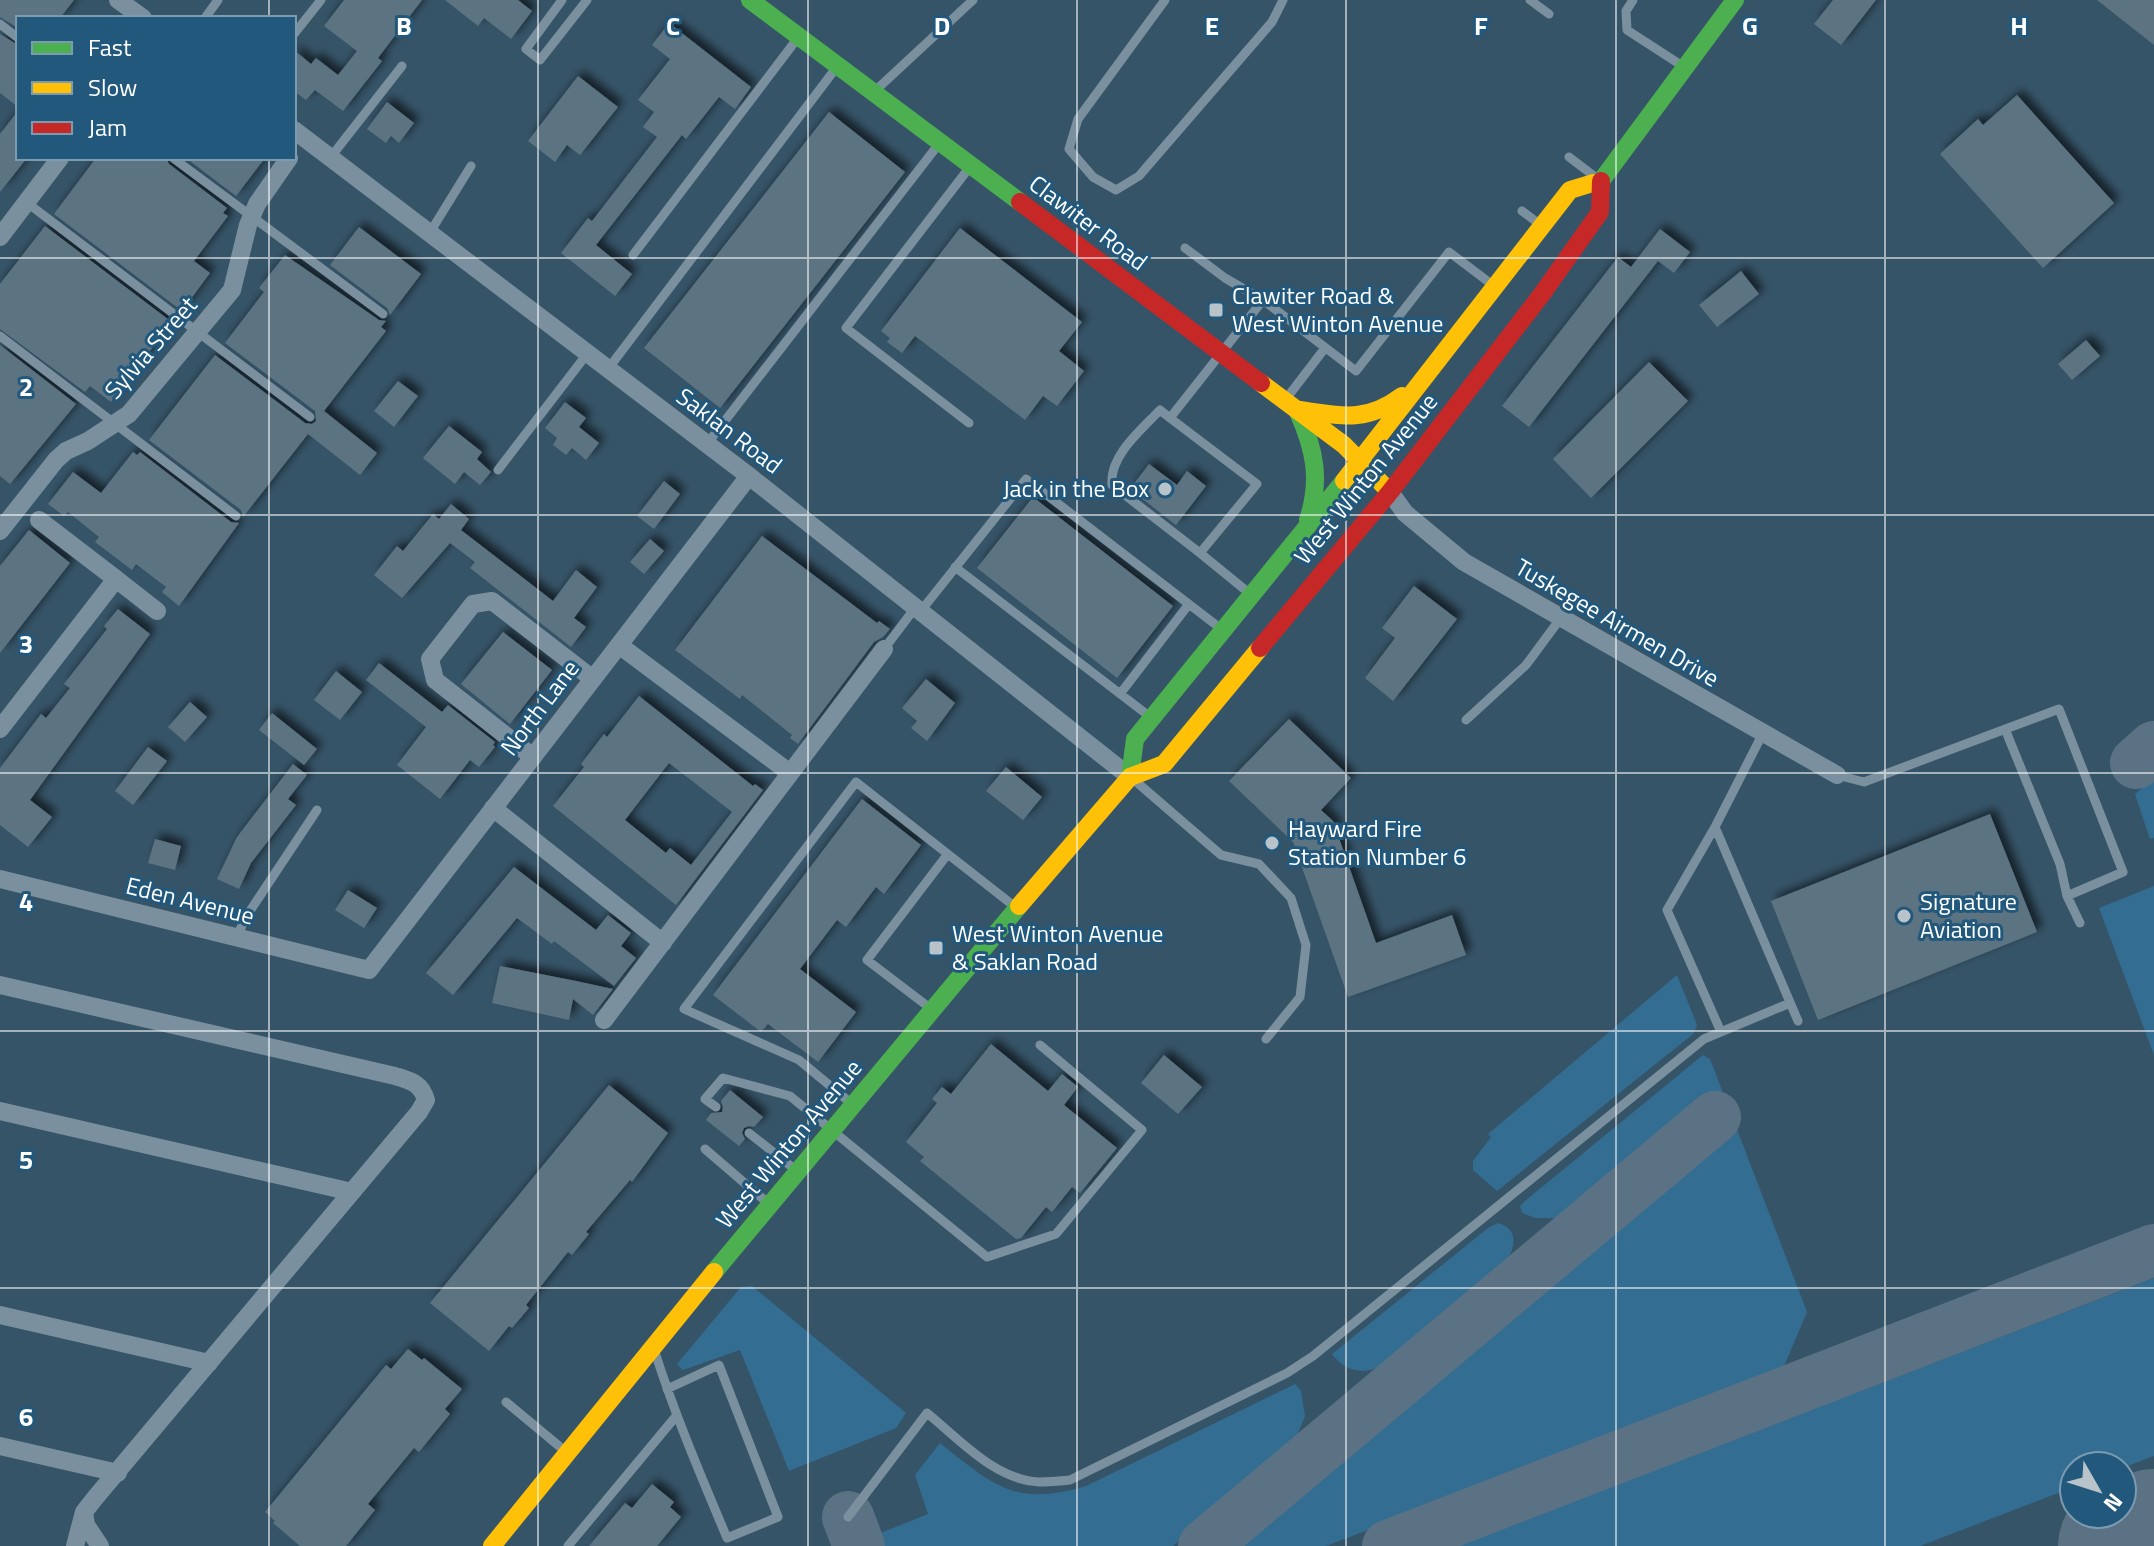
<svg xmlns="http://www.w3.org/2000/svg" width="2154" height="1546" viewBox="0 0 2154 1546" font-family="'Titillium Web',sans-serif">
<style>
.green{fill:#336d92}
.lines{fill:none;stroke-linecap:round;stroke-linejoin:round}
.taxiway{stroke:#5a7284;stroke-width:52}
.runway{stroke:#5a7284;stroke-width:130}
.building{fill:#5c7382;fill-rule:evenodd;filter:url(#shadow)}
.lane{stroke:#7b909f;stroke-width:9}
.street{stroke:#7b909f;stroke-width:18}
.fast{stroke:#4caf50;stroke-width:18}
.slow{stroke:#ffc107;stroke-width:18}
.jam{stroke:#c62828;stroke-width:18}
.grid{fill:none;stroke:#fff;stroke-width:2;stroke-opacity:0.55}
.poi-dot{fill:#b9c3ca;stroke:#22587c;stroke-width:3}
.labels{text-anchor:middle;stroke-width:6;stroke-linejoin:round;paint-order:stroke}
.street-label{font-size:24px;fill:#fff;stroke:#22587c}
.poi-label{font-size:24px;fill:#fff;stroke:#22587c;text-anchor:start}
.grid-label{font-size:26px;text-anchor:middle;font-weight:bold;fill:#fff;stroke:#22587c;stroke-width:6;stroke-linejoin:round;paint-order:stroke}
</style>
<defs>
<filter id="shadow"><feDropShadow dx="5.5" dy="-5.5" stdDeviation="4" flood-color="#0009"/></filter>
</defs>
<rect width="100%" height="100%" fill="#365468"/>
<path class="green" d="M2154,778V838L2150,839L2135,794Z
M2154,886V1055L2099,908Z
M1677,975L1697,1025L1693,1034L1497,1191L1473,1170V1161L1491,1137L1488,1134Z
M1703,1055L1710,1059L1807,1312L1782,1371L1326,1546H1237L1728,1136L1711,1093L1561,1218H1535L1522,1213L1520,1206L1526,1200Z
M1498,1223C1522,1230 1514,1252 1502,1267L1388,1363C1367,1375 1347,1374 1332,1354L1488,1228Z
M2154,1278V1456L2122,1468L2074,1466V1487L1920,1546H1458Z
M752,1286L906,1413L896,1428L789,1471L740,1350L683,1370L677,1364L741,1287Z
M1295,1384L1301,1391L1305,1416L1295,1441L1173,1546H882L878,1534L928,1514L915,1475L940,1443C994,1486 1015,1507 1086,1486Z"/>
<g class="lines">
<path class="taxiway" d="M2136,763L2154,747
M848,1517L859,1546
M1204,1546L1715,1117
M1388,1546L2154,1250"/>
<path class="runway" d="M2123,1546L2154,1534"/>
</g>
<path class="building" d="M0,0H74L60,18H18V28L0,17Z
M344,0H422L378,58L382,61L343,111L315,90L306,100L294,91V50L311,64L316,58L338,75L357,51L324,26Z
M445,0H518L532,11L511,39L484,18L478,26Z
M1833,0H1876L1841,45L1814,24Z
M2097,0H2154V45Z
M669,23L751,87L735,109L719,97L686,139L682,135L596,245L632,274L615,296L561,253L588,218L592,221L657,137L643,127L654,112L638,100L670,59L652,45Z
M0,34L18,45V107L0,93Z
M578,76L618,107L580,155L567,145L555,162L528,141Z
M2017,95L2114,203L2043,268L1940,154L1978,119L1983,125Z
M387,102L414,123L399,143L391,136L386,143L367,129Z
M18,111V158H27L0,192V134Z
M829,112L905,172L720,408L644,348Z
M96,158H166L169,164L227,208L223,213L228,216L194,261L210,273L182,311L54,214Z
M186,158H265L236,196Z
M45,226L173,323L133,371L111,402L90,386L85,392L0,329V284Z
M359,227L421,274L390,315L387,308L330,265Z
M960,228L1082,322L1059,351L1084,371L1057,406L1043,396L1025,420L915,336L902,353L887,342L890,338L881,331Z
M1660,229L1690,252L1674,273L1658,261L1529,427L1502,406L1618,257L1631,267Z
M285,255L379,320L386,321L381,327L386,331L324,411L377,453L360,475L308,434L243,517L241,510L149,440L215,355L305,423L312,424L316,421L315,411L225,343L264,292L259,288Z
M1741,271L1759,294L1717,327L1699,305Z
M2086,340L2100,356L2072,380L2058,364Z
M0,345L76,404L10,484L0,476Z
M1649,362L1688,401L1591,498L1553,459Z
M398,381L418,396L394,427L374,411Z
M565,402L586,418L579,427L599,443L586,460L572,448L566,455L553,445L557,438L545,428Z
M449,426L482,452L477,459L491,472L480,485L464,472L455,484L423,458Z
M133,452L137,455L140,452L231,522L239,523L179,606L162,592L166,587L136,564L132,570L95,542L99,537L68,512L64,516L48,504L73,472L101,493Z
M1149,464L1177,485L1187,471L1206,486L1176,525L1130,489Z
M664,481L680,494L654,529L637,516Z
M1033,497L1173,606L1117,678L977,568Z
M451,504L469,519L461,530L553,601L576,570L597,587L574,618L586,627L571,647L470,568L475,562L450,543L402,598L374,575L397,546L403,551L433,514L439,519Z
M29,530L70,563L0,653V566Z
M762,536L877,623L879,621L890,629L883,637L874,642L798,744L790,738L792,735L742,695L740,699L675,650Z
M650,539L664,551L644,574L630,562Z
M1414,586L1457,619L1393,701L1365,678L1395,638L1382,628Z
M118,609L150,634L30,800L52,817L28,847L0,825V768L41,714L46,718L70,688L64,684L107,629L104,626Z
M503,632L552,670L510,724L461,684Z
M379,663L442,712L448,705L495,742L493,745L495,747L479,767L470,760L440,799L397,765L426,727L366,680Z
M336,671L362,692L340,720L314,700Z
M926,679L955,703L927,741L911,728L917,721L902,708Z
M639,696L753,786L755,784L763,790L676,905L553,806L584,767L581,764L604,734L607,737ZM669,763L732,812L691,865L670,848L666,853L625,820Z
M190,702L207,717L185,742L168,727Z
M272,713L317,749L304,765L259,730Z
M1289,719L1351,778L1321,810L1333,821L1376,943L1452,915L1466,955L1348,997L1293,842L1229,781Z
M148,747L167,761L133,805L115,791Z
M293,764L307,775L288,799L296,805L251,863L239,889L217,879L237,837Z
M1006,767L1042,797L1023,820L986,791Z
M862,799L921,845L884,894L876,887L846,927L837,920L800,969L856,1012L818,1062L768,1024L761,1032L713,995Z
M1990,814L2037,932L1818,1020L1771,901Z
M155,839L181,846L175,870L148,863Z
M514,867L596,930L608,915L631,933L621,946L636,958L614,986L554,941L552,944L517,918L453,995L426,973Z
M348,890L377,908L364,928L335,910Z
M500,966L576,981L613,989L593,1015L573,999L569,1020L492,1003Z
M991,1044L1048,1091L1062,1074L1078,1087L1064,1105L1117,1148L1080,1193L1072,1187L1052,1212L1046,1207L1021,1238L1016,1239L920,1161L924,1157L906,1142L937,1103L932,1099L942,1087L951,1094Z
M1164,1055L1202,1087L1178,1114L1141,1083Z
M609,1085L668,1133L632,1182L630,1180L586,1232L589,1234L572,1255L568,1252L526,1305L529,1308L512,1328L509,1326L489,1351L430,1303Z
M730,1090L763,1117L754,1127L749,1126L744,1128L742,1133L745,1139L739,1146L706,1120L711,1113L722,1112L723,1107L721,1101Z
M408,1349L422,1360L424,1358L462,1389L445,1409L450,1414L419,1452L414,1448L368,1504L375,1510L346,1546H300L273,1523L275,1521L265,1512L386,1365L391,1369Z
M652,1484L674,1502L670,1507L681,1517L657,1546H589L625,1503L632,1508Z"/>
<g class="lines">
<path class="lane" d="M562,0L526,49L540,60L587,0
M1165,0L1078,119L1069,149L1093,177L1116,190L1139,176L1272,22L1283,0
M1530,0L1549,14
M1633,0L1626,11L1627,30L1684,67
M205,18L218,0
M0,24L18,38
M294,34L321,0
M876,90L973,0
M1569,157L1598,179
M173,158L383,314
M330,158L402,66
M26,202L310,417
M1522,211L1542,226
M429,234L471,166
M1185,248L1225,278L1263,300
M633,255L797,39
M0,336L236,516
M608,369L836,68
M1286,399L1325,348
M1170,418L1160,410C1141,430 1109,456 1112,485L1200,553
M969,423L846,328L969,168
M707,444L938,145
M498,470L587,354
M955,567L1149,716
M1249,593L1200,553L1257,484L1170,418L1263,300L1356,371L1449,252L1494,286
M920,612L1026,479L1220,628
M884,649L915,608
M1120,694L1189,604
M1466,720L1526,665L1560,619
M1763,733L1715,827L1798,1021
M1837,775L1864,782L2059,709L2123,872L2067,896L2060,864L2005,729
M1133,779L1221,855L1259,864L1291,898L1306,945L1300,997L1266,1039
M1715,827L1667,910L1721,1032
M2067,896L2080,923
M236,937L250,911L317,810
M930,1008L867,960L947,855
M852,1104L799,1060L684,1009L856,782L1014,906
M716,1107L705,1099L723,1078L790,1096L987,1257L1056,1234L1142,1130L1040,1045
M749,1133L797,1171
M705,1149L769,1204
M654,1349C674,1413 701,1476 727,1538L778,1517L719,1365L667,1389
M506,1402L565,1451
M848,1517L927,1413C959,1439 995,1480 1039,1482C1049,1482 1060,1481 1070,1480L1287,1373L1313,1356L1704,1039L1790,1003
M568,1546L677,1415"/>
<path class="street" d="M118,0L143,18
M294,130L749,476L1130,777
M0,237L60,158
M1390,492L1405,513L1464,562L1837,775
M0,531L56,460L66,451L88,441L129,414L232,290L248,225L257,204L289,158
M116,579L157,611
M619,645L790,773
M0,729L116,579L39,520
M533,757L435,680L430,659L473,604L492,601L593,679
M493,808L663,943
M0,879L369,970L749,476
M0,985L395,1076C411,1081 421,1083 426,1100L419,1112L95,1498L84,1512L75,1546
M604,1020L884,649
M0,1111L352,1192
M0,1315L209,1363
M0,1446L118,1473
M84,1512L86,1525L100,1546"/>
<path class="fast" d="M750,0L1020,202
M1593,183L1601,181L1735,0
M1298,412C1315,450 1321,480 1308,520
M1130,777L1135,739L1344,481
M714,1272L1019,906"/>
<path class="slow" d="M1261,383L1344,445L1390,492
M1300,410C1341,416 1366,423 1402,396
M1344,481L1570,190L1593,183
M1019,906L1130,777L1164,764L1260,648
M492,1546L714,1272"/>
<path class="jam" d="M1020,202L1261,383
M1260,648L1390,492L1542,294L1600,212L1601,181"/>
</g>
<path class="grid" d="M269,0V18M538,0V1546M808,0V1546M1077,0V1546M1346,0V1546M1616,0V1546M1885,0V1546M269,158V1546M0,258H2154M0,515H2154M0,773H2154M0,1031H2154M0,1288H2154"/>
<g class="poi-dot">
<rect x="1208" y="302" width="16" height="16" rx="4"/>
<circle cx="1165" cy="489" r="8"/>
<circle cx="1272" cy="843" r="8"/>
<circle cx="1904" cy="916" r="8"/>
<rect x="928" y="940" width="16" height="16" rx="4"/>
</g>
<g class="labels">
<g class="street-label">
<text transform="translate(1088 223) rotate(37)" y="8">Clawiter Road</text>
<text transform="translate(151 348) rotate(-49)" y="8">Sylvia Street</text>
<text transform="translate(729 431) rotate(37)" y="8">Saklan Road</text>
<text transform="translate(1366 479) rotate(-51)" y="8">West Winton Avenue</text>
<text transform="translate(1617 623) rotate(30)" y="8">Tuskegee Airmen Drive</text>
<text transform="translate(540 708) rotate(-53)" y="8">North Lane</text>
<text transform="translate(190 901) rotate(14)" y="8">Eden Avenue</text>
<text transform="translate(789 1144) rotate(-50)" y="8">West Winton Avenue</text>
</g>
<g class="poi-label">
<text x="1232" y="304">Clawiter Road &amp;<tspan x="1232" dy="28">West Winton Avenue</tspan></text>
<text x="1149" y="497" text-anchor="end">Jack in the Box</text>
<text x="1288" y="837">Hayward Fire<tspan x="1288" dy="28">Station Number 6</tspan></text>
<text x="1920" y="910">Signature<tspan x="1920" dy="28">Aviation</tspan></text>
<text x="952" y="942">West Winton Avenue<tspan x="952" dy="28">&amp; Saklan Road</tspan></text>
</g>
</g>
<g class="grid-label">
<text x="404" y="35">B</text>
<text x="673" y="35">C</text>
<text x="942" y="35">D</text>
<text x="1212" y="35">E</text>
<text x="1481" y="35">F</text>
<text x="1750" y="35">G</text>
<text x="2019" y="35">H</text>
<text x="26" y="396">2</text>
<text x="26" y="653">3</text>
<text x="26" y="911">4</text>
<text x="26" y="1169">5</text>
<text x="26" y="1426">6</text>
</g>
<rect x="16" y="16" width="280" height="144" fill="#22587c" stroke="#7a9bb0" stroke-width="2"/>
<rect x="32" y="42" width="40" height="12" fill="#4caf50" stroke="#7a9bb0" stroke-width="2"/>
<text x="88" y="56" font-size="24" fill="#ffffff">Fast</text>
<rect x="32" y="82" width="40" height="12" fill="#ffc107" stroke="#7a9bb0" stroke-width="2"/>
<text x="88" y="96" font-size="24" fill="#ffffff">Slow</text>
<rect x="32" y="122" width="40" height="12" fill="#c62828" stroke="#7a9bb0" stroke-width="2"/>
<text x="88" y="136" font-size="24" fill="#ffffff">Jam</text>
<g transform="translate(2098 1490) rotate(129)"><circle r="38" fill="#22587c" stroke="#7a9bb0" stroke-width="2"/>
<path d="M0-6L14 30L0 20L-14 30Z" fill="#b9c3ca"/>
<text y="-12" font-size="22" font-weight="bold" text-anchor="middle" fill="#ffffff">N</text>
</g>
</svg>
